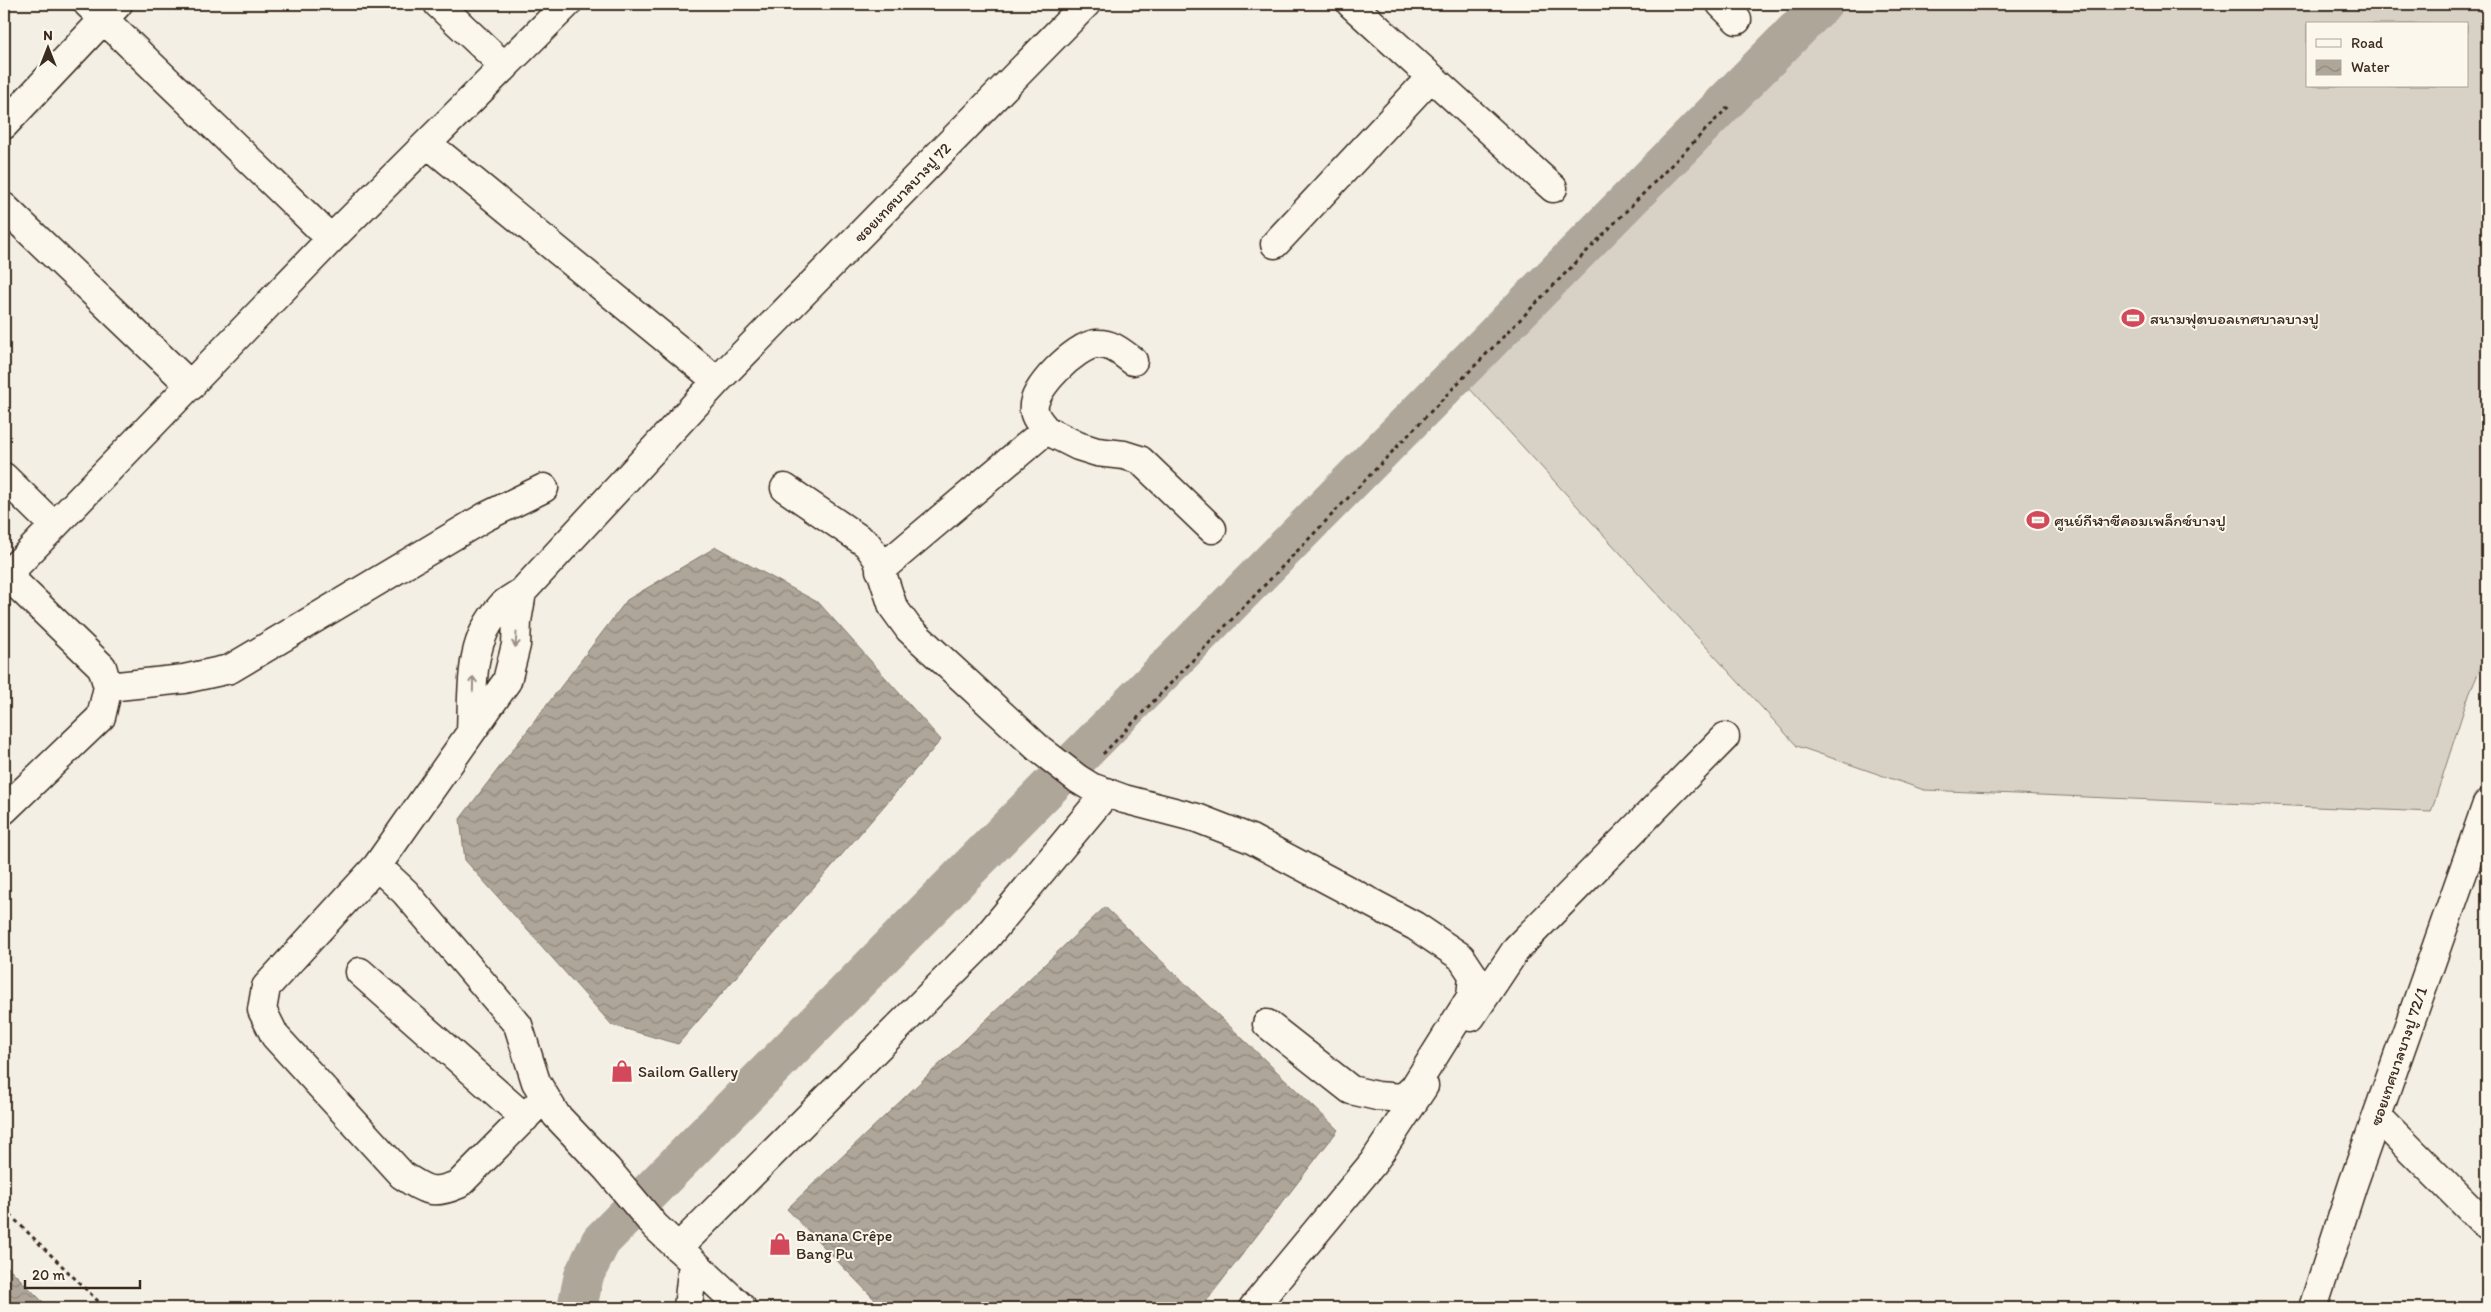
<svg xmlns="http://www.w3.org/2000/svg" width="2491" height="1312" viewBox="0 0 2491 1312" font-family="Itim,'Playpen Sans Thai',sans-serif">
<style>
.pitch{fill:#d8d1c6;stroke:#8a7e72;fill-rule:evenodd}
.water{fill:url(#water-waves);stroke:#817468}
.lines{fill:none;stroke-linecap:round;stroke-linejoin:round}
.canal{stroke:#afa69a;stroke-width:40}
.minor-casing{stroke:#3b2a1e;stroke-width:31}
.path{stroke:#3b2a1e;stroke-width:3;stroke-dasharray:4 4;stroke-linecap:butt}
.minor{stroke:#fbf7ec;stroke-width:28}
.oneway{stroke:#9b9085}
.labels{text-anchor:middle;stroke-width:4;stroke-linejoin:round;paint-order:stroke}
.street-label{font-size:16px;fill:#3b2a1e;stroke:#fbf7ec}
.poi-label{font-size:16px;fill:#3b2a1e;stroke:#fbf7ec;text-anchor:start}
</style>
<defs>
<pattern id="water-waves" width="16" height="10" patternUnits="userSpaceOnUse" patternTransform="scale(1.25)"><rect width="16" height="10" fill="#afa69a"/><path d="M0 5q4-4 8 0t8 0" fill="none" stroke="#90877d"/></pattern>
</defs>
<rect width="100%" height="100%" fill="#f3efe4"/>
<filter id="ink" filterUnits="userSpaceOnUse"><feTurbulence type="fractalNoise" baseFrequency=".02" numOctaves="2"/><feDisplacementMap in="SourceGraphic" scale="10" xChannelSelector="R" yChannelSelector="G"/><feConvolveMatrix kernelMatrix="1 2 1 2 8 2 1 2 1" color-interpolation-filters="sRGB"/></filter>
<g filter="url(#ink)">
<path class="pitch" d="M1848,4H2487V652L2467,700L2431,812L1924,790L1797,746L1469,388ZM2307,24H2467V86H2307Z"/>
<path class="water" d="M716,547L819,603L941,740L678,1044L612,1025L465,860L460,819L627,600Z
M1105,907L1338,1130L1201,1308H883L787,1209Z
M4,1263L49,1308H4Z"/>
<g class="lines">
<path class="canal" d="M577,1308L584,1275L601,1241L1822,4"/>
<defs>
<path id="minor" d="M88,4L331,239
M438,4L505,67
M1351,4L1553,188
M1721,4L1737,20
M4,125L118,4
M428,144L717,381
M4,207L191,386
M1275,244L1431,77
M1046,430L1078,446L1097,452L1124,455L1140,460L1212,529
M4,477L54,526
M785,488L867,544L877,558L893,607L909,629L1038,748L1078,779L1091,787L1124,799L1197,818L1251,839L1415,926L1461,957L1473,975L1471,997L1414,1088L1403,1098L1377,1096L1351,1090L1267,1024
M880,570L1046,430C1041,424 1035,418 1034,410C1030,390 1077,345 1096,344C1112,343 1121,352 1133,361
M4,578L331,239L567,4
M522,592L517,621L516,645L507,681L377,866L405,892L518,1025L536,1082L556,1115L607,1169L655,1226L742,1308
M108,687L184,679L230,669L485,517L544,488
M471,732C473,689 468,642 500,608C505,601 515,597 522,592L717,381L1086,4
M4,810L101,717L108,687L102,667L7,575
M377,866L266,987L262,1010L275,1036L402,1175C425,1190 432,1196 459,1184L545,1097
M360,972L525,1118
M1471,1017L1517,948L1725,737
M2377,1116L2487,1226
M678,1248L981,944L1107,792
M688,1308L693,1262
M1253,1308L1373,1163L1424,1086
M2313,1308L2353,1184L2487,804"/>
</defs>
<use href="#minor" class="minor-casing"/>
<path class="path" d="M1103,754L1458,383L1730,105
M4,1209L105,1308"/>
<use href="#minor" class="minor"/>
</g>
<defs><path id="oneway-shaft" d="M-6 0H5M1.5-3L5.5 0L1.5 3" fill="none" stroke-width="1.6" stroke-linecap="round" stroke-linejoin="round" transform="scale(1.25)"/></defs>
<g class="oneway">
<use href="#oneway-shaft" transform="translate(516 640) rotate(94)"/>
<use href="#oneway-shaft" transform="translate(473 684) rotate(-89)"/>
</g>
</g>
<defs>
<symbol id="stadium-bare" viewBox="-9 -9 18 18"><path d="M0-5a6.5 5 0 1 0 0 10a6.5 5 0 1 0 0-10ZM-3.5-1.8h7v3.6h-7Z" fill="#d1495b" stroke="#fbf7ec" stroke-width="2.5" paint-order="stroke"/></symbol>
<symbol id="shop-bare" viewBox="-9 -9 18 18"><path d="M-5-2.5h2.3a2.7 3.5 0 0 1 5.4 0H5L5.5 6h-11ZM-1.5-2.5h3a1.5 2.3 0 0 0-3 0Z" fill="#d1495b" stroke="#fbf7ec" stroke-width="2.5" paint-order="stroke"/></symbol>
</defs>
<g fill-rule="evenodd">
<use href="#stadium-bare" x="2117" y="302" width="32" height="32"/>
<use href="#stadium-bare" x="2022" y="504" width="32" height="32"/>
<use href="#shop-bare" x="606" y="1055" width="32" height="32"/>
<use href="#shop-bare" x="764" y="1228" width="32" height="32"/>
</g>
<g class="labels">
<g class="street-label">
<text transform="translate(902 192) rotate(-46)" y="6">ซอยเทศบาลบางปู 72</text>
<text transform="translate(2398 1056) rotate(-71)" y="6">ซอยเทศบาลบางปู 72/1</text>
</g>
<g class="poi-label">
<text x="2150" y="324">สนามฟุตบอลเทศบาลบางปู</text>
<text x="2054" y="526">ศูนย์กีฬาซีคอมเพล็กซ์บางปู</text>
<text x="638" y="1077">Sailom Gallery</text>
<text x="796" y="1241">Banana Crêpe<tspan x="796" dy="18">Bang Pu</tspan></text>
</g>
</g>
<rect width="2491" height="1312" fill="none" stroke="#fbf7ec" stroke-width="20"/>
<rect x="10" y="10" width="2471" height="1292" fill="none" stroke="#3b2a1e" stroke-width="2" filter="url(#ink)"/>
<rect x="2306" y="22" width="162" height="65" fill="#fbf7ec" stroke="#aea59a"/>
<rect x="2316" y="39" width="25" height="8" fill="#fbf7ec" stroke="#aea59a"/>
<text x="2351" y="48" font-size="15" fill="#3b2a1e">Road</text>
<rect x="2316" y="60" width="25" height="15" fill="url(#water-waves)" stroke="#aea59a"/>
<text x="2351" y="72" font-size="15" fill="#3b2a1e">Water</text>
<g transform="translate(48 48)" stroke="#fbf7ec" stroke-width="4" paint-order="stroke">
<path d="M0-4L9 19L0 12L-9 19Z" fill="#3b2a1e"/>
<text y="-8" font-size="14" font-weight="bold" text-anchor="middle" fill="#3b2a1e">N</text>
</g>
<path d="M25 1280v8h115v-8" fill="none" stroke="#3b2a1e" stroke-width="2.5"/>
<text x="32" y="1280" font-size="15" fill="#3b2a1e" stroke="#fbf7ec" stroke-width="4" paint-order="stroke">20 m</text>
</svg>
